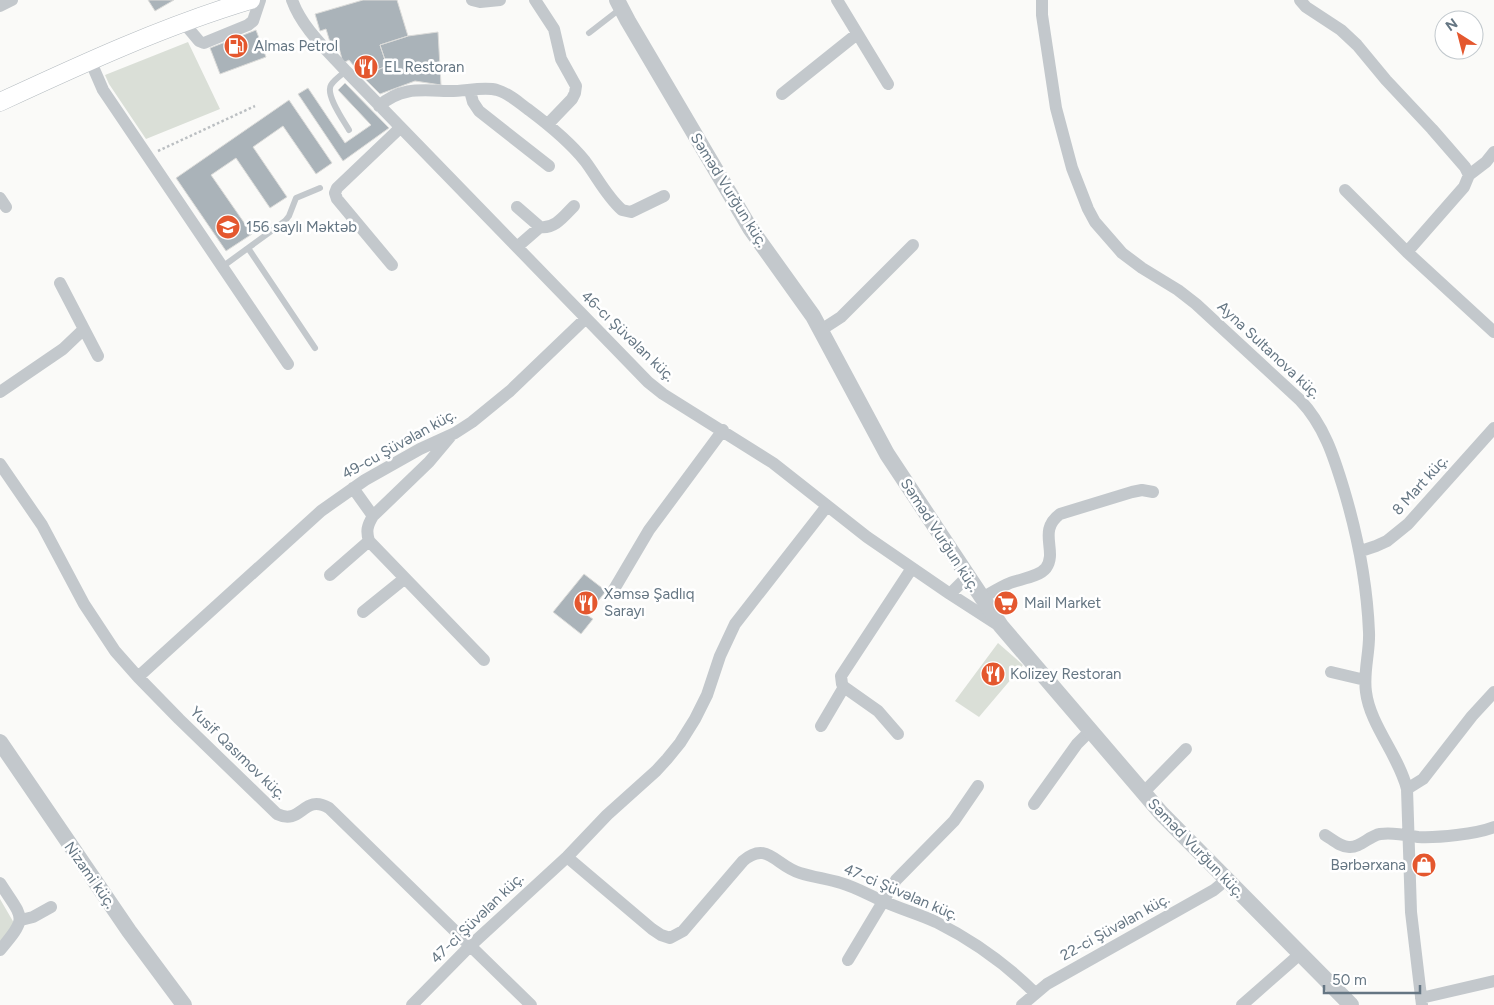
<svg xmlns="http://www.w3.org/2000/svg" width="1494" height="1005" viewBox="0 0 1494 1005" font-family="Figtree,sans-serif">
<style>
.green{fill:#dadfd7}
.building{fill:#aab3b9;stroke:#dcdcda}
.lines{fill:none;stroke-linecap:round;stroke-linejoin:round}
.secondary-casing{stroke:#b3babf;stroke-width:19}
.path{stroke:#bbbfc2;stroke-width:2.5;stroke-dasharray:2.5 2.5;stroke-linecap:butt}
.service{stroke:#c3c8cc;stroke-width:6}
.minor{stroke:#c3c8cc;stroke-width:12}
.tertiary{stroke:#c3c8cc;stroke-width:16}
.secondary{stroke:#fff;stroke-width:18}
.labels{text-anchor:middle;stroke-width:5;stroke-linejoin:round;paint-order:stroke}
.poi-label{font-size:15px;fill:#657683;stroke:#fff;text-anchor:start}
.street-label{font-size:15px;fill:#657683;stroke:#fff}
</style>
<rect width="100%" height="100%" fill="#fafaf8"/>
<path class="green" d="M188,42L220,109L146,139L109,84L105,75Z
M998,643L1023,665L979,717L955,701Z
M0,899L14,923L0,944Z"/>
<path class="building" d="M148,0H174L155,11Z
M363,0H397L408,36L380,45L387,66L362,76L349,60L343,63L337,40L330,42L326,29L320,31L315,14Z
M256,30L266,57L220,74L210,48Z
M438,32L441,85L415,81L380,94L362,76L387,66L380,45L408,36Z
M345,83L389,128L343,161L298,94L308,88L345,143L371,125L338,90Z
M289,100L332,163L316,174L283,126L253,147L287,197L270,208L236,158L211,175L252,234L226,251L176,178Z
M584,574L606,591L587,615L593,619L581,634L553,612Z"/>
<g class="lines">
<defs>
<path id="secondary" d="M0,102C82,64 164,26 251,0"/>
</defs>
<use href="#secondary" class="secondary-casing"/>
<path class="path" d="M158,151L255,106"/>
<path class="service" d="M589,33L620,9
M346,71C341,75 334,80 331,85C325,95 344,121 349,130
M248,248L315,348
M222,267L285,221L289,216L296,198L320,188"/>
<path class="minor" d="M292,0C302,28 326,49 346,71L648,382L663,394L773,463L867,537L950,594L998,625
M472,0L480,2L500,0
M535,0L554,29L561,59L576,86L575,93L572,99L548,124
M837,0L888,84
M1042,0V15L1056,108L1072,168L1088,209L1095,222L1122,253L1142,268L1178,290L1196,304L1300,400C1324,425 1334,457 1344,490C1358,537 1367,583 1369,632C1370,652 1363,672 1366,692C1370,725 1399,756 1407,789L1411,912L1422,1005
M1300,0L1306,7L1341,30L1357,45L1386,80L1432,129L1465,167L1469,175L1464,187L1407,252
M0,6L12,0
M183,22L199,41L204,43L248,25L253,21L260,0
M90,60L103,90L288,364
M470,91L473,102L479,111L549,166
M782,94L857,34
M379,106C401,87 420,90 447,91C462,92 484,86 497,90C509,93 519,103 529,110C549,125 569,141 585,161C597,177 607,197 622,210L631,212L664,196
M1469,175L1486,162L1494,152
M1345,190L1407,252L1494,332
M0,198L6,207
M517,207L540,227
M517,247L540,227C555,229 564,216 574,206
M392,265L337,199L335,193L337,188L400,128
M60,283L98,356
M821,330L841,317L913,245
M0,392L63,349L84,329
M450,437L429,462L373,516C367,526 366,531 369,541L484,660
M0,464L42,525L84,604L115,651L138,677L179,719L277,814C302,826 303,793 329,808L531,1005
M353,488L373,516
M1361,551L1376,546L1387,541L1408,524L1494,428
M330,575L369,541
M613,591L649,530L723,430
M950,594L967,577
M982,598C991,593 1000,587 1010,583C1020,579 1039,577 1046,568C1058,551 1037,531 1060,514L1132,492L1142,490L1153,492
M363,612L404,579
M1331,672L1365,680
M138,677L321,511L365,480L420,449L455,433L472,422L510,391L585,319
M821,726L844,687
M898,734L878,711L844,687L842,684L841,676L912,568
M1407,789L1423,779L1472,716L1494,692
M1143,793L1186,749
M1034,804L1077,744L1090,731
M1325,835C1332,839 1340,847 1349,847C1360,848 1369,836 1380,834C1393,832 1406,835 1418,837C1438,838 1476,834 1494,827
M567,857L652,929L661,935L670,938L683,931L743,861C767,840 776,866 800,873C813,877 827,879 841,883C855,887 869,895 883,901C900,909 919,914 936,922C972,940 1006,964 1035,993
M0,883C23,919 29,916 0,950
M21,920L33,917L51,907
M848,960L896,880L954,821L978,786
M1421,998L1494,981
M412,1005L470,946L567,857L607,815L656,771L667,759L680,743L695,719L707,695L720,656L735,624L827,506
M1022,1005L1047,984L1214,890L1226,880
M1242,1005L1300,954"/>
<path class="tertiary" d="M617,0L628,21L750,228L813,316L887,454L1001,626L1161,813L1351,1005
M0,742L129,931L184,1005"/>
<use href="#secondary" class="secondary"/>
</g>
<defs>
<symbol id="fuel-disc" viewBox="-11 -11 22 22"><circle r="9.5" fill="#e4572e" stroke="#fff"/><path d="M-5.5-6h7V0h2V4h1.3V-2.5L3-4.5l.8-.8L6-3V5H2.5V1h-1V6h-7ZM-4.2-4.7v3.2H.2V-4.7Z" fill="#fff"/></symbol>
<symbol id="restaurant-disc" viewBox="-11 -11 22 22"><circle r="9.5" fill="#e4572e" stroke="#fff"/><path d="M-5-6h1v4h1v-4h1v4h1v-4h1v5L-1.5 .5V6h-2V.5L-5-1ZM5-6V6H3V1.5H1.5Q1.5-4 5-6Z" fill="#fff"/></symbol>
<symbol id="school-disc" viewBox="-11 -11 22 22"><circle r="9.5" fill="#e4572e" stroke="#fff"/><path d="M0-5L7-2L0 1L-7-2ZM-4 1L0 2.5L4 1V4Q0 6-4 4Z" fill="#fff"/></symbol>
<symbol id="supermarket-disc" viewBox="-11 -11 22 22"><circle r="9.5" fill="#e4572e" stroke="#fff"/><path d="M-6-5.5h2.5l.6 2H6L4.5 2H-2.5L-4.4-4H-6ZM-1.5 3.2a1.3 1.3 0 1 0 .1 0ZM3 3.2a1.3 1.3 0 1 0 .1 0Z" fill="#fff"/></symbol>
<symbol id="shop-disc" viewBox="-11 -11 22 22"><circle r="9.5" fill="#e4572e" stroke="#fff"/><path d="M-5-2.5h2.3a2.7 3.5 0 0 1 5.4 0H5L5.5 6h-11ZM-1.5-2.5h3a1.5 2.3 0 0 0-3 0Z" fill="#fff"/></symbol>
</defs>
<g fill-rule="evenodd">
<use href="#fuel-disc" x="222" y="32" width="28" height="28"/>
<use href="#restaurant-disc" x="352" y="53" width="28" height="28"/>
<use href="#school-disc" x="214" y="213" width="28" height="28"/>
<use href="#restaurant-disc" x="572" y="589" width="28" height="28"/>
<use href="#supermarket-disc" x="992" y="589" width="28" height="28"/>
<use href="#restaurant-disc" x="979" y="660" width="28" height="28"/>
<use href="#shop-disc" x="1410" y="851" width="28" height="28"/>
</g>
<g class="labels">
<g class="poi-label">
<text x="254" y="51">Almas Petrol</text>
<text x="384" y="72">EL Restoran</text>
<text x="246" y="232">156 saylı Məktəb</text>
<text x="604" y="599">Xəmsə Şadlıq<tspan x="604" dy="17">Sarayı</tspan></text>
<text x="1024" y="608">Mail Market</text>
<text x="1010" y="679">Kolizey Restoran</text>
<text x="1406" y="870" text-anchor="end">Bərbərxana</text>
</g>
<g class="street-label">
<text transform="translate(729 190) rotate(58)" y="5">Səməd Vurğun küç.</text>
<text transform="translate(628 336) rotate(44)" y="5">46-cı Şüvəlan küç.</text>
<text transform="translate(1269 350) rotate(43)" y="5">Ayna Sultanova küç.</text>
<text transform="translate(399 444) rotate(-29)" y="5">49-cu Şüvəlan küç.</text>
<text transform="translate(1420 485) rotate(-48)" y="5">8 Mart küç.</text>
<text transform="translate(940 535) rotate(57)" y="5">Səməd Vurğun küç.</text>
<text transform="translate(238 753) rotate(44)" y="5">Yusif Qasımov küç.</text>
<text transform="translate(1196 848) rotate(46)" y="5">Səməd Vurğun küç.</text>
<text transform="translate(90 875) rotate(55)" y="5">Nizami küç.</text>
<text transform="translate(901 892) rotate(23)" y="5">47-ci Şüvəlan küç.</text>
<text transform="translate(477 918) rotate(-44)" y="5">47-ci Şüvəlan küç.</text>
<text transform="translate(1115 927) rotate(-29)" y="5">22-ci Şüvəlan küç.</text>
</g>
</g>
<g transform="translate(1459 35) rotate(324)"><circle r="24" fill="#ffffff" stroke="#c1c8cd"/>
<path d="M0-4L9 19L0 12L-9 19Z" fill="#e4572e"/>
<text y="-8" font-size="14" font-weight="bold" text-anchor="middle" fill="#657683">N</text>
</g>
<path d="M1324 985v8h96v-8" fill="none" stroke="#657683" stroke-width="2.5"/>
<text x="1332" y="985" font-size="15" fill="#657683" stroke="#ffffff" stroke-width="4" paint-order="stroke">50 m</text>
</svg>
